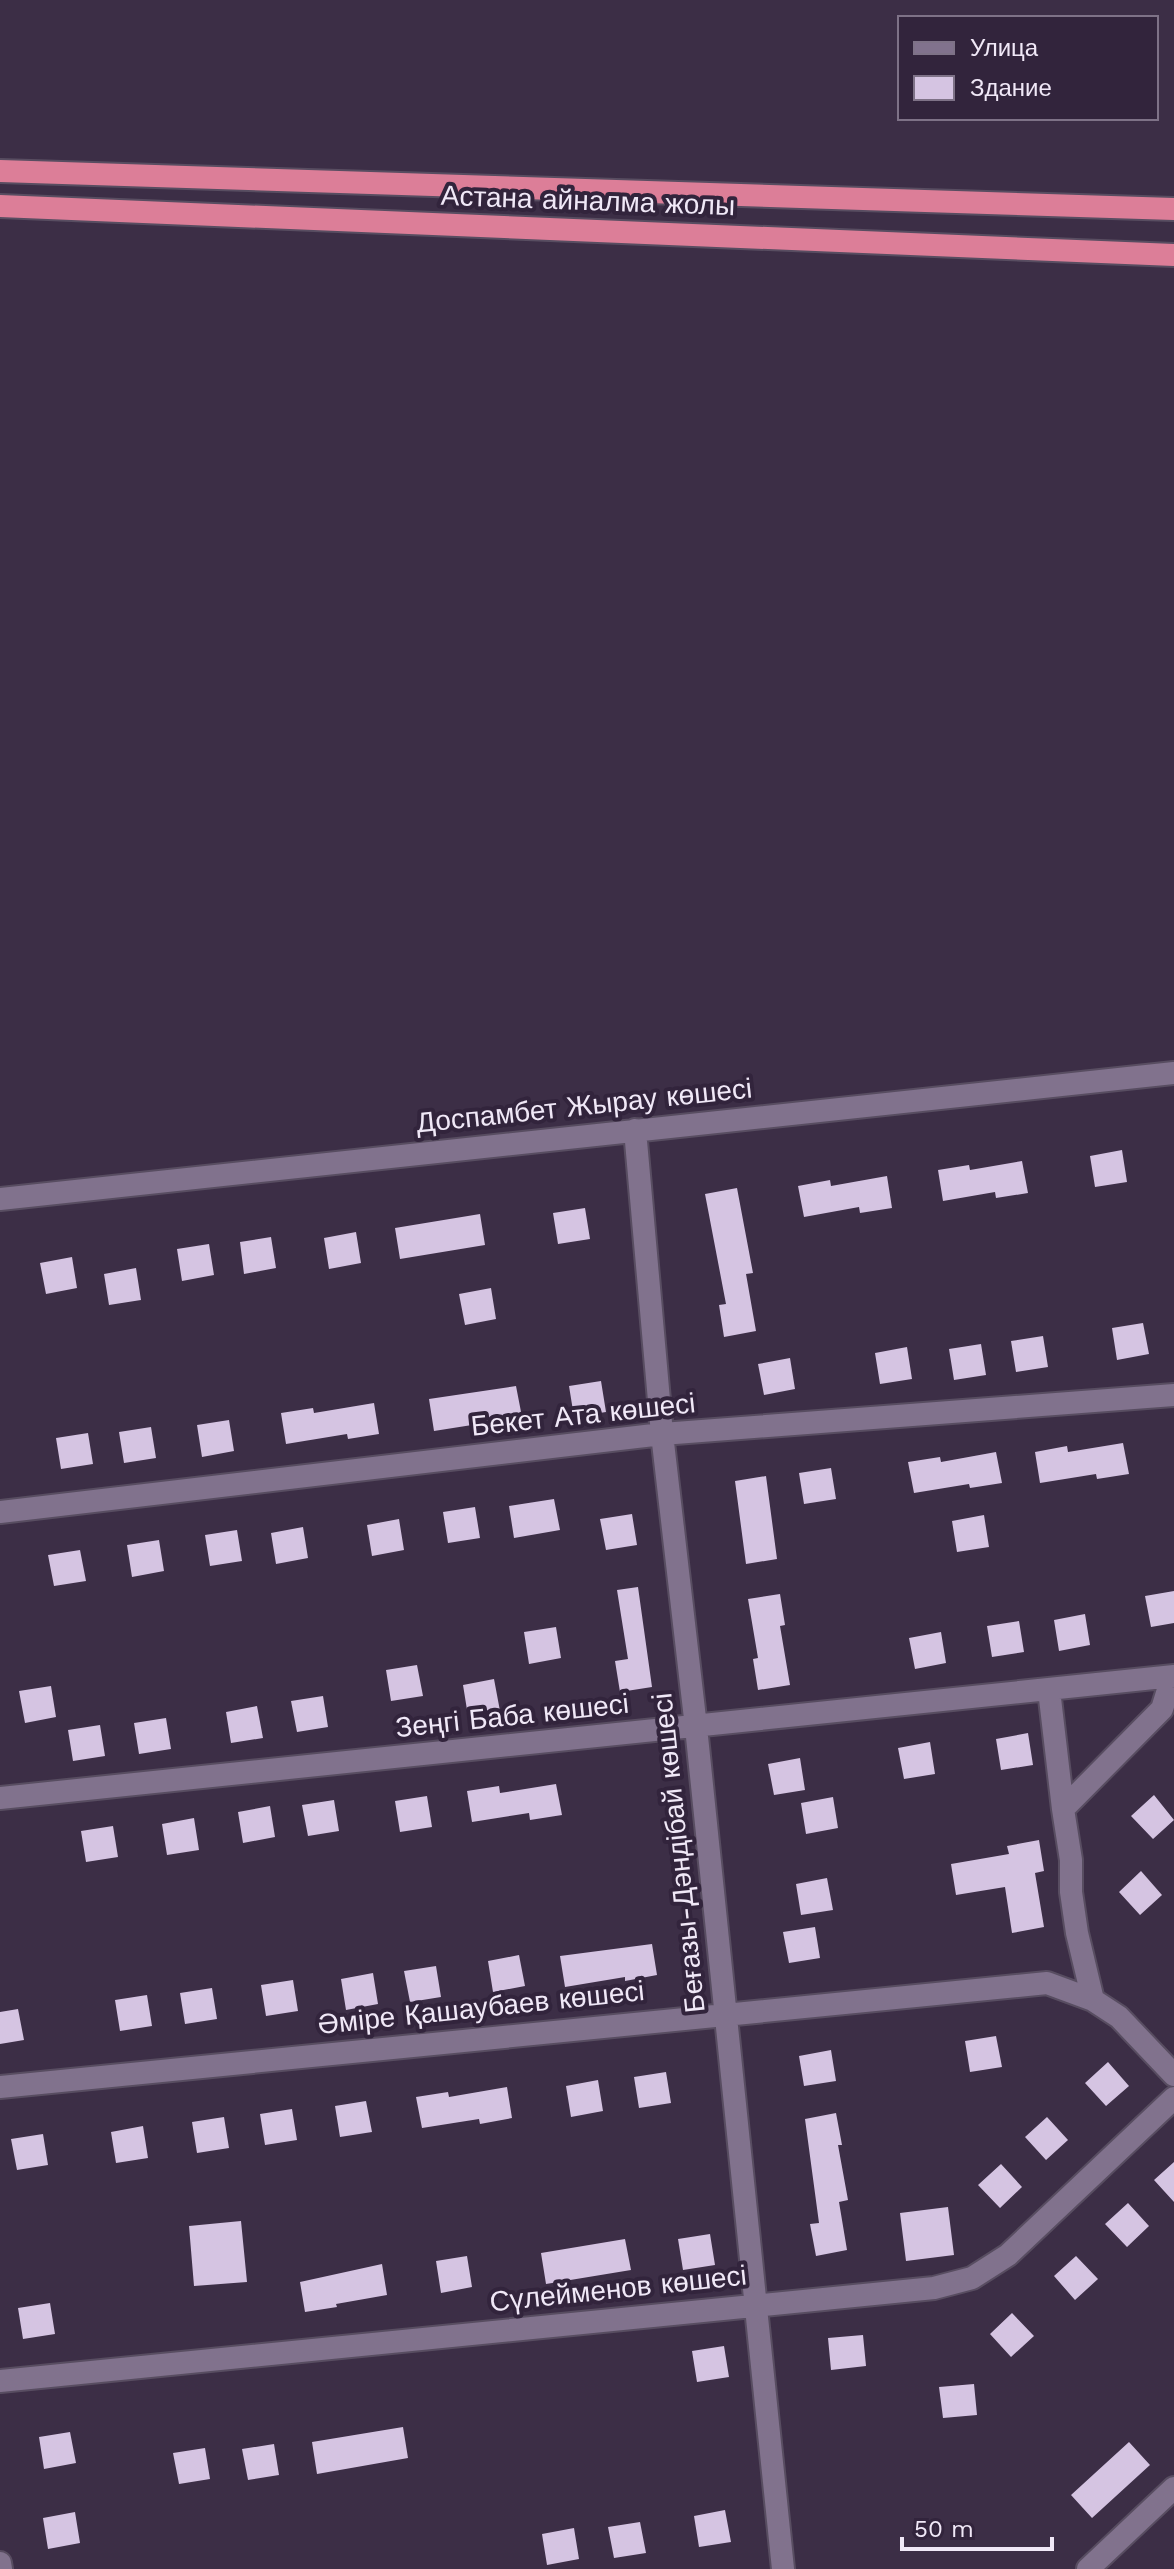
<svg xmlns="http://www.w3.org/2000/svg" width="1174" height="2569" viewBox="0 0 1174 2569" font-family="'Work Sans',sans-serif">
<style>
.building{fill:#d5c4e2}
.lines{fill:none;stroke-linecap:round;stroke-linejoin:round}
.minor-casing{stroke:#584d61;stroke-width:26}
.trunk-casing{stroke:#584d61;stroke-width:26}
.minor{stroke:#81728d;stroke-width:22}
.trunk{stroke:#dc7e98;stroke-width:22}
.labels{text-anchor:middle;stroke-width:8;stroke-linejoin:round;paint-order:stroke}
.street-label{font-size:28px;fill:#f0e8f7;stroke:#32243c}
</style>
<rect width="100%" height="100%" fill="#3c2e46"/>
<path class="building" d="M1122,1150L1127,1182L1095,1187L1090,1156Z
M1022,1161L1028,1193L996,1198L995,1192L943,1201L938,1170L969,1165L970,1170Z
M887,1176L892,1208L860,1213L859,1207L804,1217L798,1186L830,1180L831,1186Z
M737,1188L753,1273L746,1274L756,1331L724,1337L719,1305L726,1304L705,1194Z
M585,1208L590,1239L558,1244L553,1213Z
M480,1214L485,1245L400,1259L395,1228Z
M356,1232L361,1263L329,1269L324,1238Z
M271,1237L276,1268L244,1274L240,1242Z
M209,1244L214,1275L182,1281L177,1249Z
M72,1257L77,1288L46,1294L40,1263Z
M136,1268L141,1300L109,1305L104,1274Z
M491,1288L496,1319L465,1325L459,1294Z
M1143,1323L1149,1354L1117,1360L1112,1328Z
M1043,1336L1048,1367L1016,1372L1011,1341Z
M981,1344L986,1375L954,1380L949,1349Z
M907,1347L912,1379L880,1384L875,1353Z
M790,1358L795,1389L764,1395L758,1364Z
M601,1381L606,1412L574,1417L569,1386Z
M516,1386L522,1417L434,1431L429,1399Z
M374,1403L379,1434L348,1439L347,1434L286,1444L281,1413L313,1408L314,1413Z
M229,1420L234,1451L202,1457L197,1425Z
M151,1427L156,1458L124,1463L119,1432Z
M88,1433L93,1464L61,1469L56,1438Z
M1123,1443L1129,1474L1097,1479L1096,1474L1040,1483L1035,1452L1067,1446L1068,1452Z
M996,1452L1002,1483L970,1488L969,1484L914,1493L908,1462L940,1457L941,1462Z
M831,1468L836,1499L804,1504L799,1473Z
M766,1476L777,1559L746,1564L735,1481Z
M554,1499L560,1530L514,1538L509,1506Z
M475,1507L480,1538L448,1543L443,1512Z
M632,1514L637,1545L606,1550L600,1519Z
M984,1515L989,1547L957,1552L952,1521Z
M399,1519L404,1550L372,1556L367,1525Z
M303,1527L308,1558L276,1564L271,1533Z
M237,1530L242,1561L210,1566L205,1535Z
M159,1540L164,1571L132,1577L127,1545Z
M80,1550L86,1581L54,1586L48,1555Z
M638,1587L652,1687L620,1692L615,1661L628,1659L617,1590Z
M1174,1591V1623L1151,1627L1145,1596Z
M780,1594L785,1625L780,1626L790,1685L758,1690L753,1659L758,1658L748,1599Z
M1085,1614L1090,1645L1059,1651L1054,1620Z
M1019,1621L1024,1652L992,1657L987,1626Z
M556,1627L561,1658L529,1664L524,1632Z
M941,1632L946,1663L915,1669L909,1638Z
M417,1665L423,1696L391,1701L386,1670Z
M494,1679L500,1711L468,1716L463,1685Z
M51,1686L56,1717L25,1723L19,1691Z
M323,1696L328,1727L297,1732L291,1701Z
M257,1706L263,1738L231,1743L226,1712Z
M166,1718L171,1749L139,1754L134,1723Z
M100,1725L105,1756L73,1761L68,1730Z
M1028,1733L1033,1765L1001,1770L996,1739Z
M930,1742L935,1774L904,1779L898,1748Z
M800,1758L805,1790L774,1795L768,1764Z
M556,1784L562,1815L530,1820L529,1813L472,1822L467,1791L499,1786L500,1793Z
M1154,1795L1174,1820L1153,1839L1131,1816Z
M427,1796L432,1827L400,1832L395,1801Z
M833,1797L838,1828L806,1834L801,1803Z
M334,1800L339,1831L308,1836L302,1805Z
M270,1806L275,1837L243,1843L238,1812Z
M194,1818L199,1850L167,1855L162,1824Z
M113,1826L118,1857L86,1862L81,1831Z
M1039,1840L1044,1871L1035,1873L1044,1927L1012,1933L1005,1887L956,1895L951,1864L1009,1854L1007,1846Z
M1141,1871L1162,1895L1140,1915L1119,1892Z
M827,1878L833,1910L801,1915L796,1884Z
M815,1927L820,1958L789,1963L783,1932Z
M652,1944L657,1975L625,1981V1977L565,1987L560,1956Z
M519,1955L525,1986L493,1992L488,1961Z
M436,1966L441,1997L410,2002L404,1971Z
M373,1973L378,2004L346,2010L341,1979Z
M293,1980L298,2011L266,2016L261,1985Z
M212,1988L217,2019L185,2024L180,1993Z
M147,1995L152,2026L120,2031L115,2000Z
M18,2009L24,2040L0,2044V2012Z
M996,2036L1002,2067L970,2072L965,2041Z
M831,2050L836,2081L804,2086L799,2056Z
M1108,2062L1129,2086L1106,2106L1085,2083Z
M666,2072L671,2103L639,2108L634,2077Z
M598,2080L603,2111L571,2117L566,2086Z
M507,2087L512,2118L480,2124L479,2119L422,2128L416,2097L448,2092L449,2097Z
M366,2101L372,2132L340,2137L335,2106Z
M292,2109L297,2140L265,2145L260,2114Z
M836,2113L842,2145H838L848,2200L839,2202L847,2250L816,2256L810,2224L819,2223L805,2119Z
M224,2117L229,2148L197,2153L192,2122Z
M1047,2117L1068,2140L1046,2160L1025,2137Z
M143,2126L148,2158L116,2163L111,2132Z
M43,2134L48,2165L17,2170L11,2139Z
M1174,2162V2202L1154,2180Z
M1001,2164L1022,2187L1000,2208L978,2185Z
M1128,2203L1149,2226L1127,2247L1105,2224Z
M948,2207L954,2255L906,2261L900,2213Z
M241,2221L247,2282L194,2286L189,2226Z
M710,2234L715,2265L683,2270L678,2239Z
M625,2239L631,2270L546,2284L541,2253Z
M467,2256L472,2287L441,2293L436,2261Z
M1076,2256L1098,2279L1075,2300L1054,2276Z
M382,2264L387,2295L336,2304L337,2307L305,2312L300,2282Z
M50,2303L55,2334L23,2339L18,2308Z
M1012,2313L1034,2336L1011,2357L990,2334Z
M863,2335L866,2366L831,2370L828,2338Z
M724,2346L729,2377L697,2382L692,2351Z
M974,2384L977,2415L943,2418L939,2387Z
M403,2427L408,2458L317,2474L312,2442Z
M70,2432L76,2463L44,2469L39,2437Z
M1129,2442L1150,2465L1092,2518L1071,2495Z
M274,2444L279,2475L248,2480L242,2449Z
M205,2448L210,2479L179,2484L173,2453Z
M725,2510L731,2542L699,2547L694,2516Z
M75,2512L80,2543L48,2549L43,2518Z
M640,2522L646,2553L614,2558L608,2527Z
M574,2528L579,2559L547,2565L542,2534Z"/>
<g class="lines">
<defs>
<path id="minor" d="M635,1130L662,1434L696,1727L783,2569
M0,1199L1174,1073
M0,1512L662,1434L1174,1395
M1049,1690L1063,1809
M0,1798L1174,1676
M1093,2000L1077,1933L1071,1892V1860L1063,1809L1162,1709L1172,1677
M0,2087L1047,1983L1093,2000L1119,2017L1174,2075
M0,2381L934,2288L972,2278L1008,2255L1174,2098
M0,2563L1,2569
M1088,2569L1174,2488"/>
<path id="trunk" d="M0,171L1174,209
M0,206L1174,255"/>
</defs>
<use href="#minor" class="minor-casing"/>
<use href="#trunk" class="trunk-casing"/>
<use href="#minor" class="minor"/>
<use href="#trunk" class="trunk"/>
</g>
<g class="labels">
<g class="street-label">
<text transform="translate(588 200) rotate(2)" y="10">Астана айналма жолы</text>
<text transform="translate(584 1105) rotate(-6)" y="10">Доспамбет Жырау көшесі</text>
<text transform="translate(583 1414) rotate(-6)" y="10">Бекет Ата көшесі</text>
<text transform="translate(512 1715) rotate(-6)" y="10">Зеңгі Баба көшесі</text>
<text transform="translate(678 1853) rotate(-96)" y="10">Беғазы-Дәндібай көшесі</text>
<text transform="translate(481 2007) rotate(-6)" y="10">Әміре Қашаубаев көшесі</text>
<text transform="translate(618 2288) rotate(-6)" y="10">Сүлейменов көшесі</text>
</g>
</g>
<rect x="898" y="16" width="260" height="104" fill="#32243c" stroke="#7e7287" stroke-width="2"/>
<rect x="914" y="42" width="40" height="12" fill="#81728d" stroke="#7e7287" stroke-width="2"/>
<text x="970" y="56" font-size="24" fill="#f0e8f7">Улица</text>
<rect x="914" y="76" width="40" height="24" fill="#d5c4e2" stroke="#7e7287" stroke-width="2"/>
<text x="970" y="96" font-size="24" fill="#f0e8f7">Здание</text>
<path d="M902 2537v12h150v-12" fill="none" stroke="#f0e8f7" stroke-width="4"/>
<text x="914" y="2537" font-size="24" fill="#f0e8f7" stroke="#32243c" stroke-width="6" paint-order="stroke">50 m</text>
</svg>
